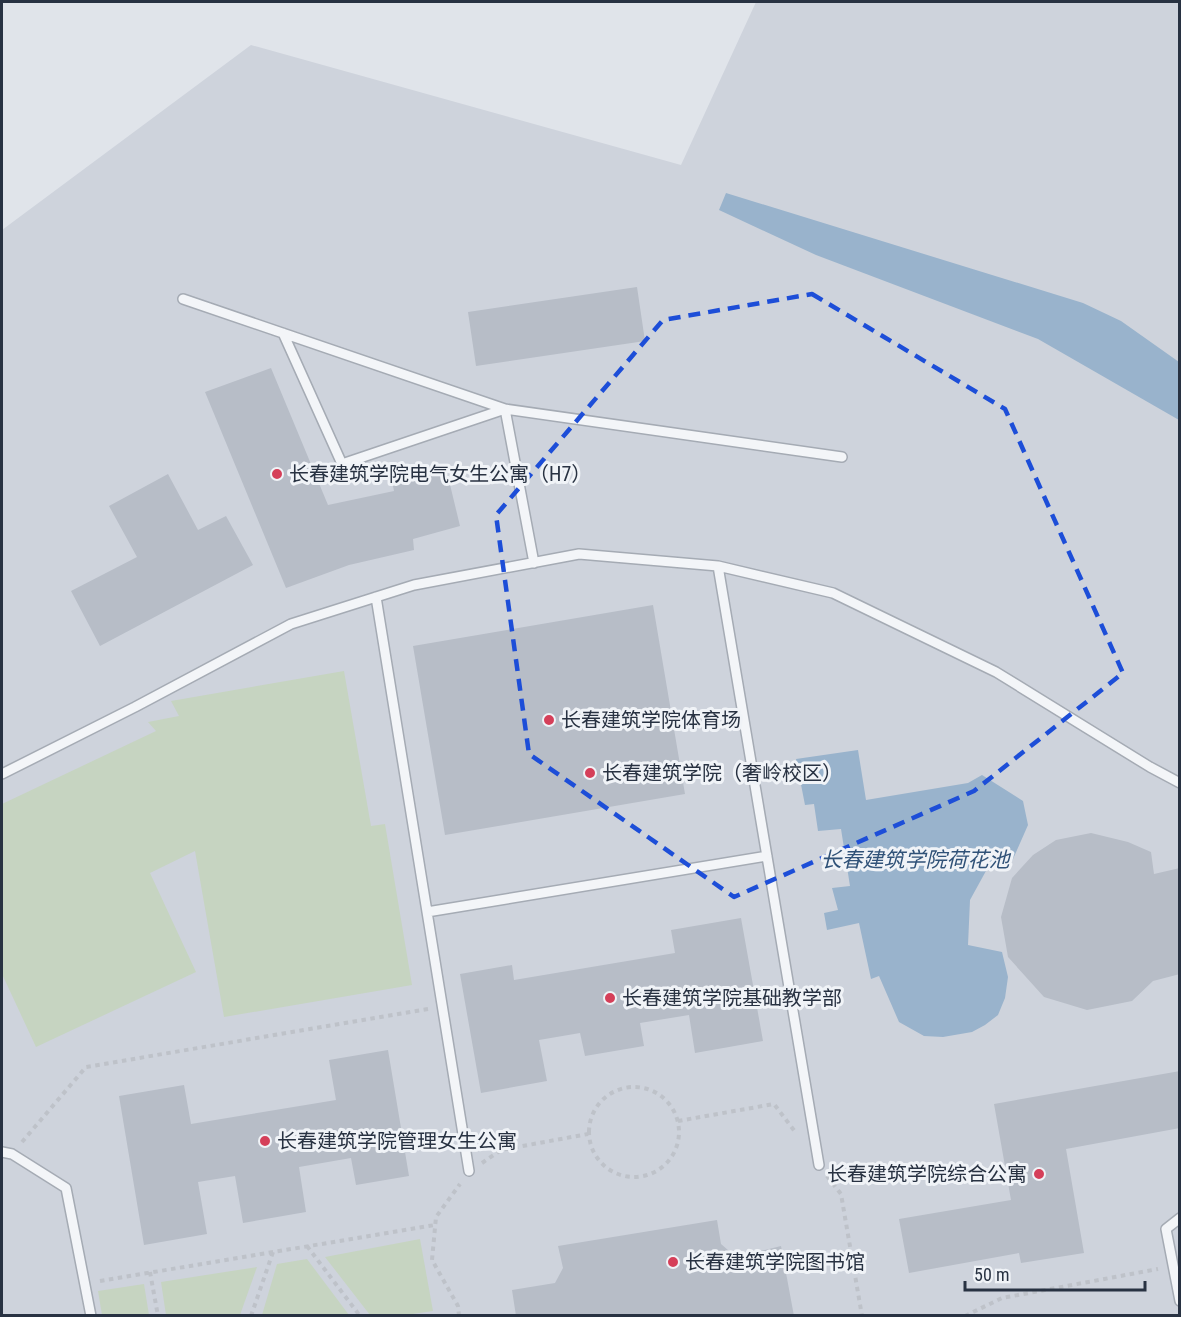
<svg xmlns="http://www.w3.org/2000/svg" width="1181" height="1317" viewBox="0 0 1181 1317" font-family="'Roboto Condensed','Noto Sans SC',sans-serif">
<style>
.built{fill:#ced3dc}
.green{fill:#c6d4c1}
.water{fill:#99b3cc}
.building{fill:#b7bdc7}
.lines{fill:none;stroke-linecap:round;stroke-linejoin:round}
.service-casing{stroke:#a5abb4;stroke-width:12}
.path{stroke:#bec2c9;stroke-width:4;stroke-dasharray:4.5 4.5;stroke-linecap:butt}
.service{stroke:#f3f5f8;stroke-width:9}
.marked{fill:none;stroke:#1d4ed8;stroke-width:4.5;stroke-dasharray:12 8;stroke-linejoin:round}
.poi-dot{fill:#d53f59;stroke:#f0f3f7;stroke-width:2}
.labels{text-anchor:middle;stroke-width:6;stroke-linejoin:round;paint-order:stroke}
.poi-label{font-size:20px;fill:#283242;stroke:#f0f3f7;text-anchor:start}
.water-label{font-size:21px;font-style:italic;fill:#305278;stroke:#f0f3f7}
</style>
<rect width="100%" height="100%" fill="#e0e4ea"/>
<path class="built" d="M756,2H1179V1315L2,1316V230L251,45L681,165Z"/>
<path class="green" d="M344,671L371,826L385,824L412,985L224,1017L195,851L150,873L196,972L36,1047L2,974V804L156,731L148,722L179,716L171,701Z
M420,1239L433,1311L406,1315H370L325,1257Z
M307,1259L349,1315H262L277,1264Z
M257,1267L240,1315H166L161,1282Z
M144,1284L149,1315H102L98,1291Z"/>
<path class="water" d="M726,193L1083,303L1121,321L1179,362V420L1038,339L816,255L719,210Z
M858,750L866,800L968,783L982,775L1023,801L1028,825L1009,868L992,860L970,900L968,945L1002,952L1008,977L1005,998L998,1015L985,1025L972,1032L943,1037L924,1036L899,1022L879,976L871,979L859,923L827,930L824,913L838,910L832,888L850,886L841,829L818,831L814,804L805,805L796,759Z"/>
<path class="building" d="M637,287L645,341L476,366L468,312Z
M271,368L328,505L394,491L392,481L446,468L460,526L413,539L414,550L349,565L286,588L205,392Z
M168,474L198,530L226,516L253,565L100,646L71,591L137,557L109,506Z
M653,605L685,794L445,835L413,646Z
M1091,833L1128,842L1151,852L1154,874L1180,868V974L1153,981L1132,1001L1087,1010L1044,997L1008,957L1001,917L1012,878L1033,855L1056,840Z
M741,918L763,1041L695,1053L689,1015L640,1023L644,1046L585,1056L580,1033L539,1040L547,1081L481,1093L460,974L512,965L514,980L675,953L671,930Z
M388,1050L409,1176L356,1185L351,1158L299,1167L306,1212L243,1223L235,1176L198,1182L207,1234L144,1245L119,1096L184,1085L191,1124L336,1100L329,1060Z
M1180,1071V1128L1066,1149L1084,1253L1021,1263L1019,1253L909,1273L899,1219L1011,1200L994,1104Z
M717,1220L721,1244L736,1257L781,1246L794,1316H516L512,1290L555,1283L563,1268L558,1246Z"/>
<g class="lines">
<defs>
<path id="service" d="M183,299L505,409L842,457
M283,333L342,464L505,409L534,563
M718,566L819,1165
M376,597L469,1171
M2,774L135,707L291,624L414,585L579,554L718,566L833,593L996,672L1150,767L1180,783
M427,912L767,856
M2,1152L12,1154L66,1188L91,1316
M1180,1218L1166,1229L1180,1301"/>
</defs>
<use href="#service" class="service-casing"/>
<path class="path" d="M589 1132a45 45 0 1 1 90 0a45 45 0 1 1-90 0Z
M678,1121L774,1104L796,1133
M22,1142L86,1067L428,1009
M482,1163L501,1150L588,1134
M827,1176L841,1194L862,1316
M307,1246L360,1316
M150,1272L158,1316
M100,1281L435,1225
M251,1316L273,1252
M459,1316L458,1306L432,1260L436,1217L460,1184
M965,1316L1002,1298L1158,1269"/>
<use href="#service" class="service"/>
</g>
<path class="marked" d="M812,294L1005,409L1123,673L974,791L734,897L529,754L496,515L663,320Z"/>
<g class="poi-dot">
<circle cx="277" cy="474" r="6"/>
<circle cx="549" cy="720" r="6"/>
<circle cx="590" cy="773" r="6"/>
<circle cx="610" cy="998" r="6"/>
<circle cx="265" cy="1141" r="6"/>
<circle cx="1039" cy="1174" r="6"/>
<circle cx="673" cy="1262" r="6"/>
</g>
<g class="labels">
<g class="poi-label">
<text x="289" y="481">长春建筑学院电气女生公寓（H7）</text>
<text x="561" y="727">长春建筑学院体育场</text>
<text x="602" y="780">长春建筑学院（奢岭校区）</text>
<text x="622" y="1005">长春建筑学院基础教学部</text>
<text x="277" y="1148">长春建筑学院管理女生公寓</text>
<text x="1027" y="1181" text-anchor="end">长春建筑学院综合公寓</text>
<text x="685" y="1269">长春建筑学院图书馆</text>
</g>
<g class="water-label">
<text x="915" y="867">长春建筑学院荷花池</text>
</g>
</g>
<rect width="1181" height="1317" fill="none" stroke="#283242" stroke-width="6"/>
<path d="M965 1281v9h180v-9" fill="none" stroke="#283242" stroke-width="3"/>
<text x="974" y="1281" font-size="18" fill="#283242" stroke="#f0f3f7" stroke-width="4.5" paint-order="stroke">50 m</text>
</svg>
